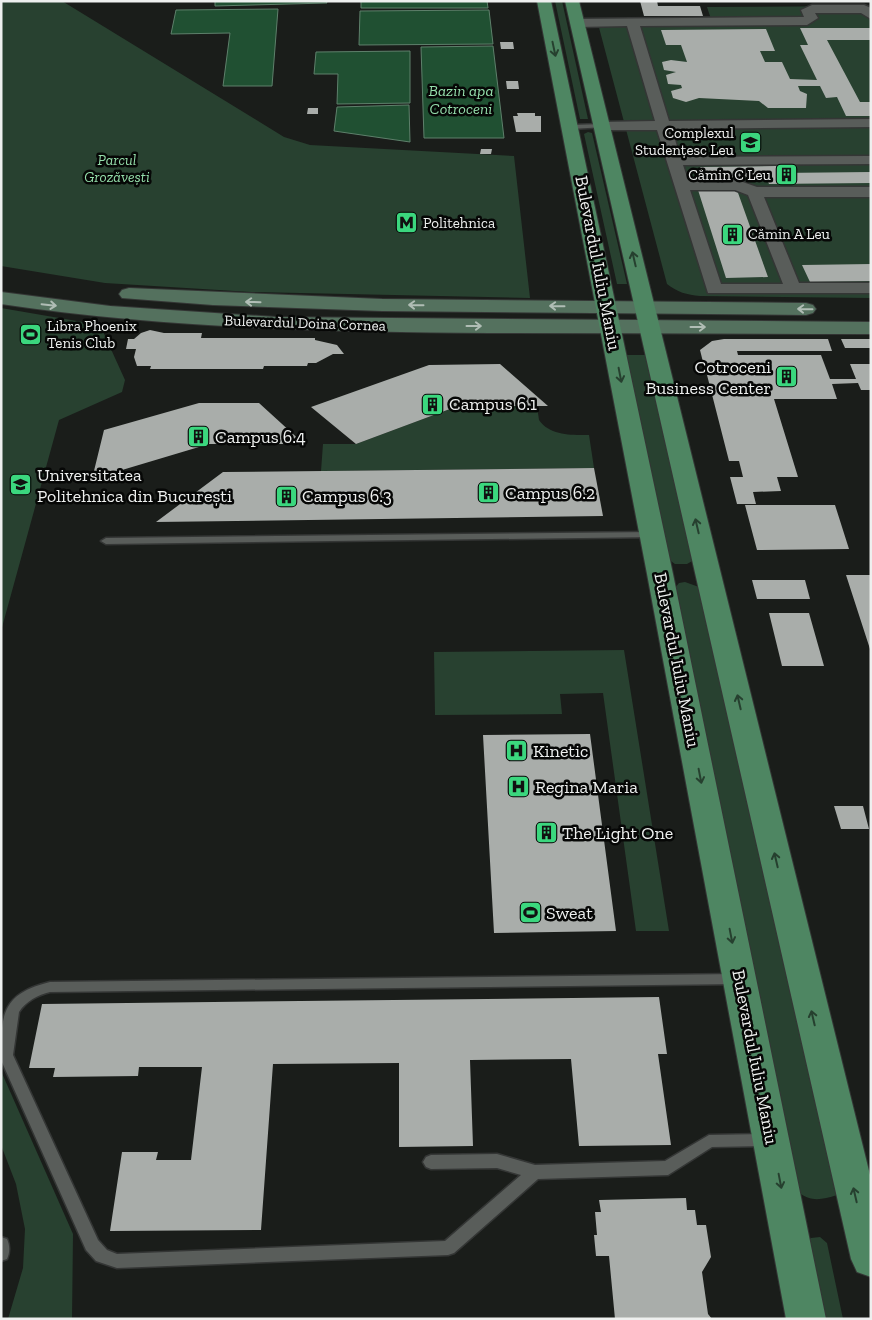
<svg xmlns="http://www.w3.org/2000/svg" width="872" height="1320" viewBox="0 0 872 1320" font-family="'Zilla Slab',serif">
<style>
.green{fill:#284130}
.water{fill:#205032;stroke:#5e806b}
.building{fill:#a9adaa}
.lines{fill:none;stroke-linecap:round;stroke-linejoin:round}
.lane-casing{stroke:#343635;stroke-width:3}
.street-casing{stroke:#343635;stroke-width:3}
.secondary-casing{stroke:#343635;stroke-width:2}
.primary-casing{stroke:#343635;stroke-width:2}
.lane{fill:#595d5a;fill-rule:evenodd}
.street{fill:#595d5a;fill-rule:evenodd}
.secondary{fill:#54715e;fill-rule:evenodd}
.primary{fill:#4e8662;fill-rule:evenodd}
.oneway{stroke:#26402f}
.oneway2{stroke:#b0bdb5}
.labels{text-anchor:middle;stroke-width:5;stroke-linejoin:round;paint-order:stroke}
.far-poi-label{font-size:15px;fill:#eef0ef;stroke:#060706;text-anchor:start}
.far-park-label{font-size:15px;font-style:italic;fill:#95dfab;stroke:#060706}
.far-street-label{font-size:15px;fill:#eef0ef;stroke:#060706}
.far-water-label{font-size:16px;font-style:italic;fill:#95dfac;stroke:#060706}
.street-label{font-size:18px;fill:#eef0ef;stroke:#060706}
.poi-label{font-size:18px;fill:#eef0ef;stroke:#060706;text-anchor:start}
</style>
<rect width="100%" height="100%" fill="#1a1d1a"/>
<path class="green" d="M1,1H62L284,137L310,145L514,156L530,298L251,292L105,283L1,266Z
M555,1H562L588,119H580Z
M871,6V298L700,296C687,295 677,292 667,284L597,20L711,19L707,7Z
M588,132L592,133L627,284H617L584,134Z
M1,308L100,325L125,380L122,392L59,420L1,631Z
M624,355H647L694,560L687,564H675L668,559Z
M458,406H537L539,420C550,436 572,435 589,435L594,468L321,471L323,444H356Z
M685,582L699,587L837,1195C821,1200 811,1202 798,1192L675,588L679,583Z
M624,650L669,931H636L603,693L560,694L562,714L435,715L434,652Z
M1,1071L73,1234L72,1319H8L23,1268L25,1229L16,1184L1,1145Z
M820,1237L827,1243L843,1319H826L807,1242L811,1238Z"/>
<path class="water" d="M215,1H326L327,3L215,6Z
M361,1H487L488,8H361Z
M278,9L272,86H223L230,33L171,34L176,10Z
M489,10L493,44L359,45L360,11Z
M493,46L504,138H424L421,47Z
M410,51V103L337,104L338,74H314L316,52Z
M409,105L410,142L334,131L337,107Z"/>
<path class="building" d="M640,1H657L658,6H700L703,16H644Z
M800,28H871V40H827L860,102H871V116H846L837,97L826,98L820,86H798L800,91L807,94L806,108H768L759,101L699,98L686,102L673,98L671,91L682,88L681,85L668,84L666,75L676,72L664,70L662,62L671,60L687,62L681,45H666L661,30L766,29L775,51H760L765,62H782L790,79L817,80L800,45H808Z
M500,42H513L514,49H501Z
M506,81H518L519,89H507Z
M308,108H318V114H307Z
M517,113H535V116H541V132H516L513,116H518Z
M481,149H492L491,154H480Z
M776,166L778,173L871,172V183L769,184L766,177L704,178L700,167Z
M698,190H737L768,277L726,278Z
M871,264V281L810,282L802,265Z
M150,330L164,333H202L201,338H315V340L337,345L344,354H333L316,363H308L307,366H264L263,369H150L151,366H137L134,357L136,349H126L128,339H134L141,333Z
M724,339H828L832,351H737L738,355H821L830,379H856L850,364H871V390H861L858,383L832,384L837,399H774L798,477H777L781,491L753,492L756,504H737L730,477H743L739,461H729L707,375L744,374H706L700,350L712,341Z
M841,339H871V348H845Z
M500,364L548,406H458L356,444L311,407L429,365Z
M199,403H259L304,444H209L92,479L104,430Z
M594,468L603,516L156,522L223,472Z
M745,505H835L849,549L757,550Z
M846,575H871V649H870Z
M752,580H805L810,599H757Z
M769,613H809L824,666H782Z
M590,734L616,931L494,933L483,735Z
M834,806H863L869,829H841Z
M659,997L667,1054H658L671,1145L579,1146L571,1059L470,1060L473,1146L399,1147V1063L273,1064L261,1230L110,1231L122,1152H158L156,1160H191L202,1067H139L138,1076L53,1077L55,1068H29L42,1004Z
M686,1198L687,1210H695L697,1225H706L711,1257L702,1272L708,1314L712,1319H615L609,1256H596L594,1235H597L595,1212H601L599,1200Z"/>
<g class="lines">
<defs>
<path id="lane" d="M603,124L605,125V127L571,129L567,127L571,125Z
M652,532L657,535L656,537L106,544L101,541L106,538Z
M738,974L743,975L745,979L743,983L738,984L50,992C38,995 26,1001 19,1012L13,1055L98,1240L107,1250L117,1254L445,1241L521,1175L497,1168L431,1169L426,1167L423,1162L426,1157L431,1155L497,1154L535,1165L665,1161L709,1135L768,1134L773,1135L776,1140L773,1145L768,1146L712,1147L668,1175L538,1179L454,1253L448,1255L117,1268L96,1261L86,1250L1,1060C1,1015 1,994 50,982Z
M1,1237L7,1239C10,1246 10,1252 7,1259L1,1261Z"/>
<path id="street" d="M812,5H864L871,8V19L861,13H815L818,18L807,25L640,26L669,121L871,119V127L672,129L680,157L871,156V164L683,165L688,180H737L757,187H871V197H764L799,283H871V293H708L657,130H603L596,126L603,122L655,121L627,26L577,27L571,23L577,19L804,17L801,10ZM690,190H735L748,195L783,284H721Z"/>
<path id="secondary" d="M129,288L382,299L806,303L813,305L816,309L813,313L806,315L382,311L213,305L122,298L119,294L122,290Z
M1,292L110,306L276,317L871,322V334C744,334 617,333 490,333C326,332 164,328 1,304Z"/>
<path id="primary" d="M537,1H551L673,574L826,1319H786L647,574Z
M565,1H579L871,1179V1277L857,1272L851,1259Z"/>
</defs>
<use href="#lane" class="lane-casing"/>
<use href="#street" class="street-casing"/>
<use href="#secondary" class="secondary-casing"/>
<use href="#primary" class="primary-casing"/>
<use href="#lane" class="lane"/>
<use href="#street" class="street"/>
<use href="#secondary" class="secondary"/>
<use href="#primary" class="primary"/>
</g>
<defs><path id="oneway-shaft" d="M-6 0H5M1.5-3L5.5 0L1.5 3" fill="none" stroke-width="1.6" stroke-linecap="round" stroke-linejoin="round" transform="scale(1.25)"/></defs>
<g class="oneway">
<use href="#oneway-shaft" transform="translate(554 49) rotate(78)"/>
<use href="#oneway-shaft" transform="translate(634 259) rotate(-103)"/>
<use href="#oneway-shaft" transform="translate(620 375) rotate(79)"/>
<use href="#oneway-shaft" transform="translate(697 526) rotate(-103)"/>
<use href="#oneway-shaft" transform="translate(739 702) rotate(-103)"/>
<use href="#oneway-shaft" transform="translate(700 776) rotate(79)"/>
<use href="#oneway-shaft" transform="translate(776 860) rotate(-103)"/>
<use href="#oneway-shaft" transform="translate(731 936) rotate(79)"/>
<use href="#oneway-shaft" transform="translate(813 1018) rotate(-103)"/>
<use href="#oneway-shaft" transform="translate(780 1181) rotate(79)"/>
<use href="#oneway-shaft" transform="translate(855 1195) rotate(-103)"/>
</g>
<g class="oneway2">
<use href="#oneway-shaft" transform="translate(253 302) rotate(-179)"/>
<use href="#oneway-shaft" transform="translate(49 305) rotate(6)"/>
<use href="#oneway-shaft" transform="translate(416 305) rotate(-179)"/>
<use href="#oneway-shaft" transform="translate(557 306) rotate(-179)"/>
<use href="#oneway-shaft" transform="translate(805 309) rotate(-179)"/>
<use href="#oneway-shaft" transform="translate(474 326)"/>
<use href="#oneway-shaft" transform="translate(698 327)"/>
</g>
<defs>
<symbol id="university-square" viewBox="-11 -11 22 22"><rect x="-9" y="-9" width="18" height="18" rx="4" fill="#3bd77e" stroke="#060706"/><path d="M0-5L7-2L0 1L-7-2ZM-4 1L0 2.5L4 1V4Q0 6-4 4Z" fill="#111"/></symbol>
<symbol id="building-square" viewBox="-11 -11 22 22"><rect x="-9" y="-9" width="18" height="18" rx="4" fill="#3bd77e" stroke="#060706"/><path d="M-4-6H4V6H1V3H-1V6H-4ZM-2.5-4.3h1.7v1.8h-1.7ZM.8-4.3h1.7v1.8H.8ZM-2.5-1h1.7V.8h-1.7ZM.8-1h1.7V.8H.8Z" fill="#111"/></symbol>
<symbol id="metro-square" viewBox="-11 -11 22 22"><rect x="-9" y="-9" width="18" height="18" rx="4" fill="#3bd77e" stroke="#060706"/><path d="M-5.5 5V-5H-3L0 0L3-5H5.5V5H3V-.5L0 4L-3-.5V5Z" fill="#111"/></symbol>
<symbol id="stadium-square" viewBox="-11 -11 22 22"><rect x="-9" y="-9" width="18" height="18" rx="4" fill="#3bd77e" stroke="#060706"/><path d="M0-5a6.5 5 0 1 0 0 10a6.5 5 0 1 0 0-10ZM-3.5-1.8h7v3.6h-7Z" fill="#111"/></symbol>
<symbol id="hospital-square" viewBox="-11 -11 22 22"><rect x="-9" y="-9" width="18" height="18" rx="4" fill="#3bd77e" stroke="#060706"/><path d="M-5-5h3v3.5h4V-5h3V5h-3V1.5h-4V5h-3Z" fill="#111"/></symbol>
</defs>
<g fill-rule="evenodd">
<use href="#university-square" x="738" y="130" width="25" height="25"/>
<use href="#building-square" x="774" y="162" width="25" height="25"/>
<use href="#metro-square" x="394" y="210" width="25" height="25"/>
<use href="#building-square" x="720" y="222" width="25" height="25"/>
<use href="#stadium-square" x="18" y="322" width="25" height="25"/>
<use href="#building-square" x="774" y="364" width="25" height="25"/>
<use href="#building-square" x="420" y="392" width="25" height="25"/>
<use href="#building-square" x="186" y="424" width="25" height="25"/>
<use href="#university-square" x="8" y="472" width="25" height="25"/>
<use href="#building-square" x="476" y="480" width="25" height="25"/>
<use href="#building-square" x="274" y="484" width="25" height="25"/>
<use href="#hospital-square" x="504" y="738" width="25" height="25"/>
<use href="#hospital-square" x="506" y="774" width="25" height="25"/>
<use href="#building-square" x="534" y="820" width="25" height="25"/>
<use href="#stadium-square" x="518" y="900" width="25" height="25"/>
</g>
<g class="labels">
<g class="far-poi-label">
<text x="734" y="138" text-anchor="end">Complexul<tspan x="734" dy="17">Studențesc Leu</tspan></text>
<text x="771" y="180" text-anchor="end">Cămin C Leu</text>
<text x="423" y="228">Politehnica</text>
<text x="748" y="239">Cămin A Leu</text>
<text x="47" y="331">Libra Phoenix<tspan x="47" dy="17">Tenis Club</tspan></text>
</g>
<g class="far-park-label">
<text x="117" y="165">Parcul<tspan x="117" dy="17">Grozăvești</tspan></text>
</g>
<g class="far-street-label">
<text transform="translate(305 323) rotate(2)" y="5">Bulevardul Doina Cornea</text>
</g>
<g class="far-water-label">
<text x="461" y="96">Bazin apa<tspan x="461" dy="18">Cotroceni</tspan></text>
</g>
<g class="street-label">
<text transform="translate(598 263) rotate(79)" y="6">Bulevardul Iuliu Maniu</text>
<text transform="translate(677 660) rotate(79)" y="6">Bulevardul Iuliu Maniu</text>
<text transform="translate(755 1057) rotate(79)" y="6">Bulevardul Iuliu Maniu</text>
</g>
<g class="poi-label">
<text x="771" y="373" text-anchor="end">Cotroceni<tspan x="771" dy="21">Business Center</tspan></text>
<text x="449" y="410">Campus 6.1</text>
<text x="215" y="443">Campus 6.4</text>
<text x="37" y="481">Universitatea<tspan x="37" dy="21">Politehnica din București</tspan></text>
<text x="505" y="499">Campus 6.2</text>
<text x="302" y="502">Campus 6.3</text>
<text x="533" y="757">Kinetic</text>
<text x="535" y="793">Regina Maria</text>
<text x="562" y="839">The Light One</text>
<text x="546" y="919">Sweat</text>
</g>
</g>
<rect width="872" height="1320" fill="none" stroke="#eef0ef" stroke-width="5"/>
</svg>
